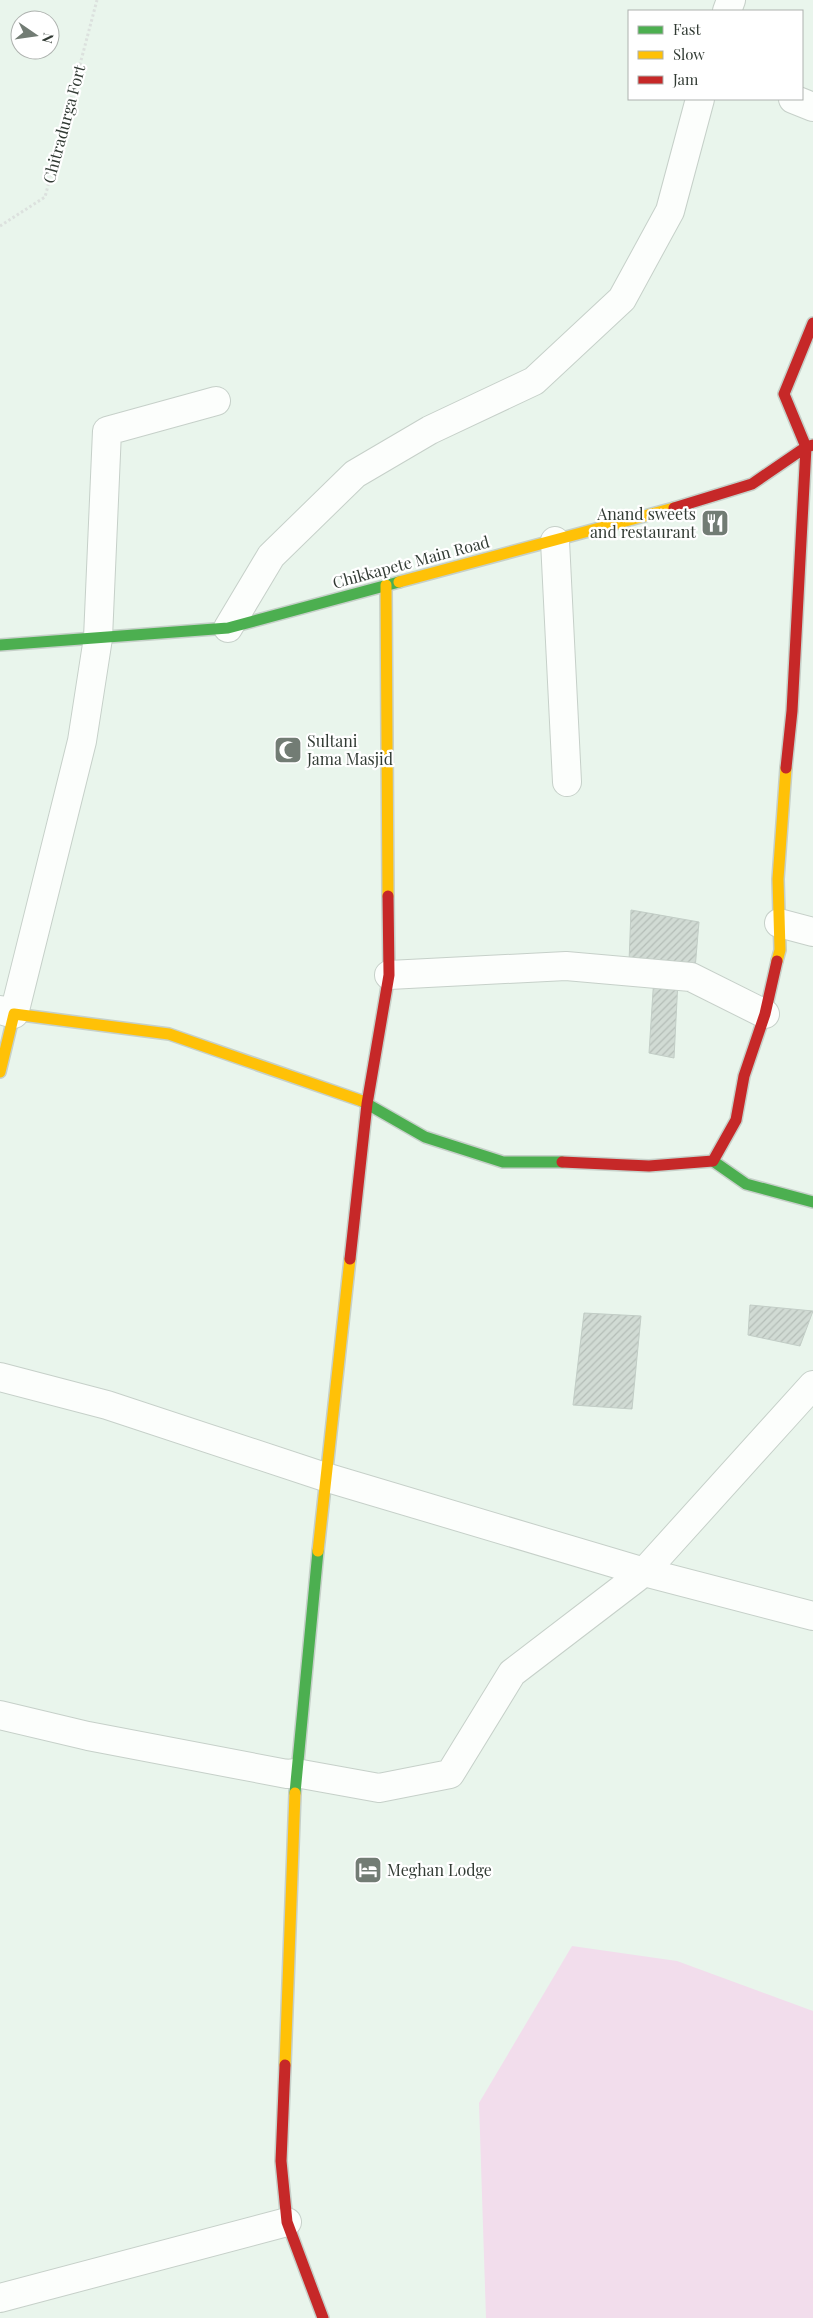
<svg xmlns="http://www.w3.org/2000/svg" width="813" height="2318" viewBox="0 0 813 2318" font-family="'Playfair Display',serif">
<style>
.grass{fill:#f2ddec}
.building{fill:url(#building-hatch);stroke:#c2cdc6}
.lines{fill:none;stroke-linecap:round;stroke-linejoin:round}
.street-casing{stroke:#c6d0c9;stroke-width:30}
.fast-casing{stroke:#c6d0c9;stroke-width:14}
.slow-casing{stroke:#c6d0c9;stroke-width:14}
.jam-casing{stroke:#c6d0c9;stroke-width:14}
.path{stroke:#dce1de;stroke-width:3;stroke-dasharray:2.5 2.5;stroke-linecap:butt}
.street{stroke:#fcfefc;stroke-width:28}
.fast{stroke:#4caf50;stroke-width:11}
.slow{stroke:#ffc107;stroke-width:11}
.jam{stroke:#c62828;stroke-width:11}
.labels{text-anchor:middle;stroke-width:4.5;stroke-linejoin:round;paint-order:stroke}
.street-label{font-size:16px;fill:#323b34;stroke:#fff}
.poi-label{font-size:16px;fill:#323b34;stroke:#fff;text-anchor:start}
</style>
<defs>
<pattern id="building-hatch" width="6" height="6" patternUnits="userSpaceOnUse" patternTransform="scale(1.25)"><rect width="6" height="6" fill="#d1dbd4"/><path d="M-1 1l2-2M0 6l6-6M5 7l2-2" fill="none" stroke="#b4bdb7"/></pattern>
</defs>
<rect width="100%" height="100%" fill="#e9f5ec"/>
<path class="grass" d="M572,1946L677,1961L813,2011V2318H486L479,2103Z"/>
<path class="building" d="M631,910L699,922L695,969L629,962Z
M654,976L678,981L674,1058L649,1053Z
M750,1305L813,1311L800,1346L748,1335Z
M584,1313L641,1316L632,1409L573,1405Z"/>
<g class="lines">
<defs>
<path id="street" d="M727,11L731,0
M793,99L813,107
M555,541L567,782
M228,628L271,556L355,474L430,430L534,381L622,299L670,211L700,99
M779,923L813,932
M389,975L566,966L691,977L765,1014
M0,1010L14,1014L82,741L98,638L107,431L216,401
M0,1377L107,1405L325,1477L644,1572L813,1616
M0,1715L88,1736L287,1774L296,1773L379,1788L450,1774L512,1673L644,1572L813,1385
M0,2298L287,2222"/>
<path id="fast" d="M0,645L228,628L399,582
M362,1101L425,1137L503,1162H562
M713,1161L746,1184L813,1202
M295,1793L318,1551"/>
<path id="slow" d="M399,582L674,508
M386,585L388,896
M777,961L780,950L778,879L786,768
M0,1072L14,1014L169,1034L362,1101
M318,1551L350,1259
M285,2065L295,1793"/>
<path id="jam" d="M674,508L752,484L806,447L813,445
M786,768L792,711L806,447L784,394L813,323
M562,1162L649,1166L713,1161L736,1120L744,1076L765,1014L777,961
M350,1259L367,1104L389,975L388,896
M285,2065L281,2161L287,2222L323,2318"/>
</defs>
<use href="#street" class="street-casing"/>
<use href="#fast" class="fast-casing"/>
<use href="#slow" class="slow-casing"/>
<use href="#jam" class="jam-casing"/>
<path class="path" d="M0,226L45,197L97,0"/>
<use href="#street" class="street"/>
<use href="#fast" class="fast"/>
<use href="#slow" class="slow"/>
<use href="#jam" class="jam"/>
</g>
<defs>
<symbol id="restaurant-square" viewBox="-11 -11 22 22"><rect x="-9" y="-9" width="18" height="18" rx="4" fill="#727c74" stroke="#fff"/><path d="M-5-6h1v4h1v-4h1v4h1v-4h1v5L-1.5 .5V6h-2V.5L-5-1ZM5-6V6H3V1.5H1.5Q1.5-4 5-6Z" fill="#fff"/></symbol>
<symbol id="mosque-square" viewBox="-11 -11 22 22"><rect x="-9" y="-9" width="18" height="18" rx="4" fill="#727c74" stroke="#fff"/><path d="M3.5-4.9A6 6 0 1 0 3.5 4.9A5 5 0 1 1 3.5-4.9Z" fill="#fff"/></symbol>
<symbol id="hotel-square" viewBox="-11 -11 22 22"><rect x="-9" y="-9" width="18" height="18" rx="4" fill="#727c74" stroke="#fff"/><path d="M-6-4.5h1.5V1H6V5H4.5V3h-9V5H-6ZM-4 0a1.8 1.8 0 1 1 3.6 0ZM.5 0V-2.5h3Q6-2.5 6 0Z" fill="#fff"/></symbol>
</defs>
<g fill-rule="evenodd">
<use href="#restaurant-square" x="699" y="507" width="32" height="32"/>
<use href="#mosque-square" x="272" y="734" width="32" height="32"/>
<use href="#hotel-square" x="352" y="1854" width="32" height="32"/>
</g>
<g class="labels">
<g class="street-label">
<text transform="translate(64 124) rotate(-75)" y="6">Chitradurga Fort</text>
<text transform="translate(411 562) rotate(-15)" y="6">Chikkapete Main Road</text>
</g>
<g class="poi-label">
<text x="696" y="520" text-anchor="end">Anand sweets<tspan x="696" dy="18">and restaurant</tspan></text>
<text x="307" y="747">Sultani<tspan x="307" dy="18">Jama Masjid</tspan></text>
<text x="387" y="1876">Meghan Lodge</text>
</g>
</g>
<rect x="628" y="10" width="175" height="90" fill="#ffffff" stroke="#adb1ae"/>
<rect x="638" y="26" width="25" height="8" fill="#4caf50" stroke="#adb1ae"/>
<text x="673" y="35" font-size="15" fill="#323b34">Fast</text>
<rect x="638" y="51" width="25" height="8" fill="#ffc107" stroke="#adb1ae"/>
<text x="673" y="60" font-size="15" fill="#323b34">Slow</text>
<rect x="638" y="76" width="25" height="8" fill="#c62828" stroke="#adb1ae"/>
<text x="673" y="85" font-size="15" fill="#323b34">Jam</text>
<g transform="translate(35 35) rotate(103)"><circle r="24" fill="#ffffff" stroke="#adb1ae"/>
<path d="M0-4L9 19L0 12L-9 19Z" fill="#727c74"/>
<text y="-8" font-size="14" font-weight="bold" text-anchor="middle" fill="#323b34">N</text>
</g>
</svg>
